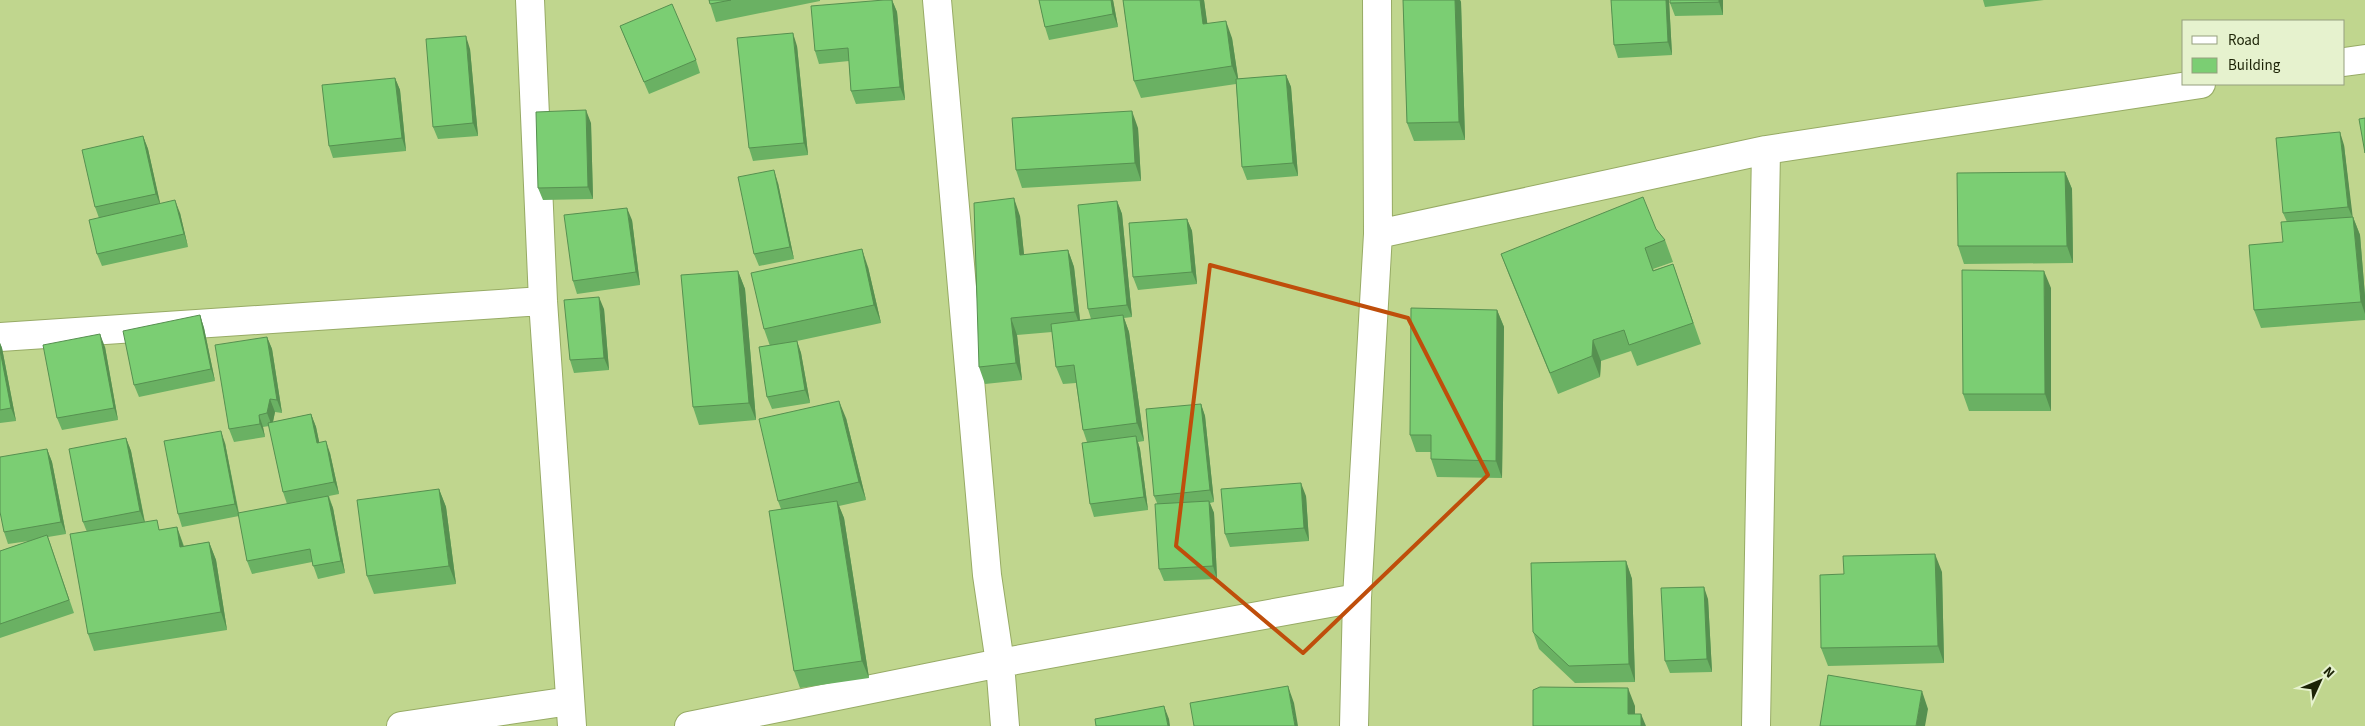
<svg xmlns="http://www.w3.org/2000/svg" width="2365" height="726" viewBox="0 0 2365 726" font-family="'Source Sans 3',sans-serif">
<style>
.lines{fill:none;stroke-linecap:round;stroke-linejoin:round}
.minor-casing{stroke:#97ab65;stroke-width:30}
.minor{stroke:#fff;stroke-width:28}
.wall{fill:#6ab163}
.shaded-wall{fill:#569050}
.building{fill:#7bce73;stroke:#569050}
.marked{fill:none;stroke:#bf4e0b;stroke-width:4;stroke-linejoin:round}
</style>
<rect width="100%" height="100%" fill="#c0d68e"/>
<g class="lines">
<defs>
<path id="minor" d="M530,0L543,301L572,726
M937,0L987,575L1000,663L1005,726
M2344,62L2365,59
M1378,234L1766,150L2201,84
M0,337L543,301
M1357,598L1378,234L1377,0
M401,726L570,701
M689,726L1000,663L1357,598L1354,726
M1756,726L1766,150"/>
</defs>
<use href="#minor" class="minor-casing"/>
<use href="#minor" class="minor"/>
</g>
<path class="wall" d="M709,0H820V1L716,22Z
M892,0L897,12L905,100L856,104L851,91L849,61L819,64L815,51Z
M1039,0H1113L1118,27L1049,40L1045,27Z
M1123,0H1204L1207,24L1232,38L1238,79L1286,75L1291,87L1298,176L1247,180L1242,167L1236,84L1141,98L1134,81Z
M1403,0H1460L1461,2L1465,140L1414,141L1407,123Z
M1611,0H1669L1672,55L1618,58L1614,45Z
M1670,0H1723V15L1675,16L1670,3Z
M1983,0H2044L1985,7Z
M620,26L696,60L700,73L649,94L625,38Z
M797,46L808,155L753,161L749,148Z
M470,49L478,136L438,139L433,127Z
M395,78L400,90L406,151L333,158L329,146Z
M591,123L593,199L543,200L538,188Z
M1138,128L1141,181L1022,188L1016,170Z
M143,136L148,149L160,204L180,213L188,247L102,266L97,254L99,218L95,207Z
M2344,145L2352,217H2353L2360,235L2365,296V320L2261,328L2254,310L2283,242L2287,222L2283,213Z
M2065,172L2072,189L2073,263L1964,264L1958,246Z
M778,183L794,259L759,266L754,254Z
M1117,201L1122,214L1132,317L1124,318L1129,332L1144,441L1138,442L1140,449L1148,510L1094,517L1090,504L1087,442L1083,430L1076,383L1063,384L1056,367L1052,332L1017,335L1022,380L985,384L979,367L1020,216L1024,255L1068,250L1074,267L1080,320L1091,319L1088,309Z
M1187,219L1192,231L1197,284L1138,290L1133,277Z
M632,220L640,285L577,294L573,281Z
M1656,229L1665,240L1673,262L1653,269L1654,270L1673,264L1701,344L1637,366L1631,351L1601,361L1600,377L1558,394L1509,275L1501,254Z
M868,267L881,323L797,341L801,353L810,403L772,409L767,397L770,346L764,329Z
M738,271L745,289L756,420L699,425L693,407Z
M2051,288V411H1969L1963,394Z
M604,309L609,370L574,373L570,360Z
M1497,310L1504,327L1502,478L1437,477L1431,459V452H1416L1410,435Z
M200,315L204,328L215,381L139,397L134,385Z
M267,337L272,349L282,413L275,412L273,422L311,414L316,427L319,442L330,453L339,494L329,496L333,508L345,573L318,579L312,562L252,574L247,561L239,516L182,527L178,514L225,443L239,513L287,504L283,492L269,426L263,427L265,437L234,442L229,429Z
M0,343L2,348L16,421L0,423Z
M105,347L118,420L62,430L57,418Z
M1201,404L1205,416L1214,502L1210,503L1214,513L1217,579L1164,581L1159,569L1157,503L1154,496Z
M846,418L866,500L839,506L844,518L869,678L800,688L794,671L781,509L778,501Z
M126,438L131,451L145,522L160,530L177,527L184,546L209,542L216,560L227,630L94,651L88,634L87,532L83,522Z
M47,449L52,462L66,534L48,537L74,613L0,638V551L29,541L8,544L4,532Z
M439,489L446,507L456,584L374,594L367,576Z
M1306,496L1309,541L1230,547L1225,534Z
M1626,561L1632,579L1635,682L1575,683L1539,649L1533,632Z
M1942,572L1944,663L1828,666L1821,648L1844,574Z
M1708,599L1712,672L1670,673L1665,661Z"/>
<path class="shaded-wall" d="M892,0L897,12L905,100L900,87Z
M1111,0H1113L1118,27L1113,14Z
M1200,0H1204L1210,42L1203,24Z
M1455,0H1460L1461,2L1465,140L1459,122Z
M1666,0H1669L1672,55L1668,42Z
M1719,0H1723V15L1719,2Z
M1226,21L1232,38L1239,84L1232,66Z
M793,33L797,46L808,155L804,143Z
M466,36L470,49L478,136L473,123Z
M1286,75L1291,87L1298,176L1293,163Z
M395,78L400,90L406,151L402,138Z
M586,110L591,123L593,199L588,187Z
M1132,111L1138,128L1141,181L1135,163Z
M2340,132L2344,145L2353,219L2348,207Z
M143,136L148,149L161,207L156,194Z
M774,170L778,183L794,259L790,247Z
M2065,172L2072,189L2073,263L2067,246Z
M1014,198L1020,216L1026,273L1020,255Z
M175,200L180,213L188,247L184,234Z
M1117,201L1122,214L1132,317L1127,305Z
M627,208L632,220L640,285L636,272Z
M2353,217L2360,235L2365,296V314L2361,302Z
M1187,219L1192,231L1197,284L1192,272Z
M862,249L868,267L881,323L874,305Z
M1068,250L1074,267L1081,329L1075,312Z
M738,271L745,289L756,420L749,403Z
M2044,271L2051,288V411L2045,394Z
M599,297L604,309L609,370L604,358Z
M1497,310L1504,327L1502,478L1496,461Z
M200,315L204,328L215,381L211,369Z
M1123,315L1129,332L1144,441L1137,423Z
M1011,318L1017,335L1022,380L1016,363Z
M100,334L105,347L118,420L114,408Z
M267,337L272,349L282,413L277,400Z
M1593,340L1601,361L1600,377L1592,356Z
M797,341L801,353L810,403L805,390Z
M0,343L2,348L16,421L11,408L0,350Z
M270,399L275,412L272,426L267,413Z
M839,401L846,418L866,500L859,482Z
M1201,404L1205,416L1214,502L1210,490Z
M311,414L316,427L322,455L317,443Z
M259,415L263,427L265,437L260,424Z
M221,431L225,443L239,516L235,504Z
M1136,436L1140,449L1148,510L1144,497Z
M126,438L131,451L145,524L140,511Z
M326,441L330,453L339,494L334,482Z
M47,449L52,462L66,534L61,522Z
M1301,483L1306,496L1309,541L1304,528Z
M439,489L446,507L456,584L449,566Z
M328,496L333,508L345,573L341,561Z
M837,501L844,518L869,678L862,661Z
M1209,501L1214,513L1217,579L1213,566Z
M177,527L183,545L187,564L180,547Z
M209,542L216,560L227,630L221,612Z
M1935,554L1942,572L1944,663L1938,646Z
M1626,561L1632,579L1635,682L1629,664Z
M1704,587L1708,599L1712,672L1707,659Z
M1288,686L1294,703L1298,726H1295Z
M1628,688L1635,706V726L1628,714Z
M1922,691L1928,709L1925,726H1916Z
M1164,706L1169,719L1170,726H1168Z
M1641,714L1646,726H1641Z"/>
<path class="building" d="M709,0H731L710,4Z
M884,0H892L900,87L851,91L848,48L815,51L811,6Z
M1039,0H1111L1113,14L1045,27Z
M1123,0H1200L1203,24L1226,21L1232,66L1134,81Z
M1403,0H1455L1459,122L1407,123Z
M1611,0H1666L1668,42L1614,45Z
M1670,0H1719V2L1670,3Z
M672,4L696,60L644,82L620,26Z
M793,33L804,143L749,148L737,38Z
M466,36L473,123L433,127L426,39Z
M1286,75L1293,163L1242,167L1236,79Z
M395,78L402,138L329,146L322,85Z
M586,110L588,187L538,188L536,112Z
M1132,111L1135,163L1016,170L1012,118Z
M2365,118V153L2359,119Z
M2340,132L2348,207L2283,213L2276,138Z
M143,136L156,194L95,207L82,150Z
M774,170L790,247L754,254L738,177Z
M2065,172L2067,246H1958L1957,173Z
M1643,197L1656,229L1665,240L1645,248L1653,271L1673,264L1693,323L1629,345L1624,330L1593,340L1592,356L1550,373L1501,254Z
M1014,198L1020,255L1068,250L1075,312L1011,318L1016,363L979,367L974,203Z
M175,200L184,234L97,254L89,220Z
M1117,201L1127,305L1088,309L1078,205Z
M627,208L636,272L573,281L564,215Z
M2353,217L2361,302L2254,310L2249,245L2283,242L2281,222Z
M1187,219L1192,272L1133,277L1129,223Z
M862,249L874,305L764,329L751,273Z
M1962,270L2044,271L2045,394H1963Z
M738,271L749,403L693,407L681,275Z
M599,297L604,358L570,360L564,300Z
M1411,308L1497,310L1496,461L1431,459V435H1410Z
M200,315L211,369L134,385L123,331Z
M1123,315L1137,423L1083,430L1074,365L1056,367L1051,324Z
M100,334L114,408L57,418L43,345Z
M267,337L277,400L270,399L267,413L259,415L260,424L229,429L215,345Z
M797,341L805,390L767,397L759,347Z
M0,350L11,408L0,410Z
M839,401L859,482L778,501L759,419Z
M1201,404L1210,490L1154,496L1146,409Z
M311,414L317,443L326,441L334,482L283,492L268,423Z
M221,431L235,504L178,514L164,441Z
M1136,436L1144,497L1090,504L1082,443Z
M126,438L140,511L83,522L69,449Z
M47,449L61,522L4,532L0,512V457Z
M1301,483L1304,528L1225,534L1221,489Z
M439,489L449,566L367,576L357,500Z
M328,496L341,561L313,566L310,549L247,561L238,513Z
M837,501L862,661L794,671L769,511Z
M1209,501L1213,566L1159,569L1155,504Z
M157,520L159,530L177,527L180,547L209,542L221,612L88,634L70,534Z
M47,535L69,600L0,624V551Z
M1935,554L1938,646L1821,648L1820,575L1844,574L1843,556Z
M1626,561L1629,664L1569,666L1533,632L1531,563Z
M1704,587L1707,659L1665,661L1661,588Z
M1828,675L1922,691L1916,726H1820Z
M1288,686L1295,726H1194L1190,703Z
M1540,687L1628,688V714H1641V726H1533V690Z
M1164,706L1168,726H1096L1095,719Z"/>
<path class="marked" d="M1210,265L1408,318L1488,475L1303,653L1176,546Z"/>
<rect x="2182" y="20" width="162" height="65" fill="#e6f2ce" stroke="#959f7e"/>
<rect x="2192" y="36" width="25" height="8" fill="#ffffff" stroke="#959f7e"/>
<text x="2228" y="45" font-size="15" fill="#1c2306">Road</text>
<rect x="2192" y="58" width="25" height="15" fill="#7bce73" stroke="#959f7e"/>
<text x="2228" y="70" font-size="15" fill="#1c2306">Building</text>
<g transform="translate(2320 681) rotate(46)" stroke="#e6f2ce" stroke-width="4" paint-order="stroke">
<path d="M0-4L9 19L0 12L-9 19Z" fill="#1c2306"/>
<text y="-8" font-size="14" font-weight="bold" text-anchor="middle" fill="#1c2306">N</text>
</g>
</svg>
